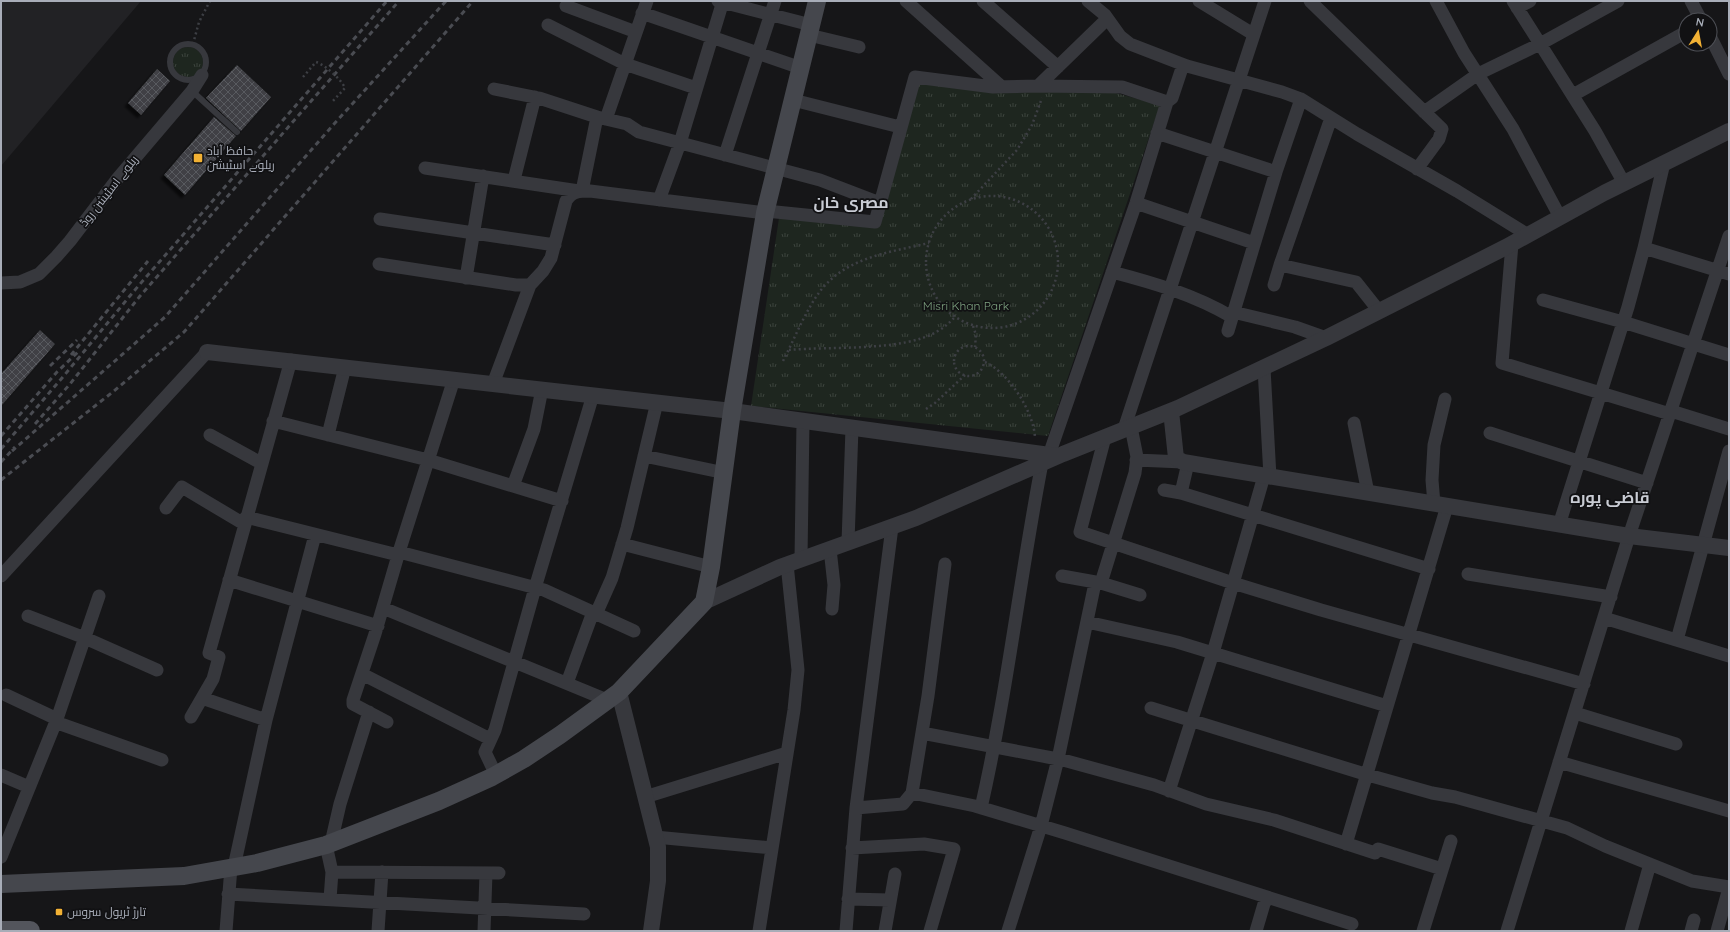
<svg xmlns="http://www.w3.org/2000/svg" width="1730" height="932" viewBox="0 0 1730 932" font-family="Quicksand,Cairo,sans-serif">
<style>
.built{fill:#222225}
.grass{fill:url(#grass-tufts)}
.building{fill:url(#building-cross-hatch);filter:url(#shadow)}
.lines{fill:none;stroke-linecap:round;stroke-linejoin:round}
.path{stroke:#3d3f44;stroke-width:2.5;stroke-dasharray:2 3;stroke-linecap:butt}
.service{stroke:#37383d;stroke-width:6}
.minor{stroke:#37383d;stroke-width:13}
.tertiary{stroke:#37383d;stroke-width:16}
.secondary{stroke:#45474d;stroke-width:18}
.primary{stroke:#53555c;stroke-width:20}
.rail{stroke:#4a4c52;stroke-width:3;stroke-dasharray:5 4;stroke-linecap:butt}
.path-bridge{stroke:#3d3f44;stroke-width:2.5;stroke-dasharray:2 3;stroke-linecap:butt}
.poi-dot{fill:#f2b134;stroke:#111113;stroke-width:1.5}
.labels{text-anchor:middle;stroke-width:3.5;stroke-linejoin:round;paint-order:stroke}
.poi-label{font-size:12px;fill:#a8adb8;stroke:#111113;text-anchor:start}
.street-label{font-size:12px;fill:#a8adb8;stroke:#111113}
.park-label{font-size:12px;fill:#7fa381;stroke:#111113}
.district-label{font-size:16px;font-weight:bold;fill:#c9ccd4;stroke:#111113}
</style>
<defs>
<pattern id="grass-tufts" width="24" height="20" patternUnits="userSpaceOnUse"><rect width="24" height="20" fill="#1e261f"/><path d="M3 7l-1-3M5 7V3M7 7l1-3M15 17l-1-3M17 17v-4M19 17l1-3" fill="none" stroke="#3c433d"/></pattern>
<pattern id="building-cross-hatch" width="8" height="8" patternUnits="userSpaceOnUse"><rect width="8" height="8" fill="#404145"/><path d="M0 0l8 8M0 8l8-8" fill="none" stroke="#595a5e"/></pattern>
<filter id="shadow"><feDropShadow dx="-3.5" dy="3.5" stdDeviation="1" flood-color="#0009"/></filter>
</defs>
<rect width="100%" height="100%" fill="#161618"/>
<path class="built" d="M1,1H141L1,166Z"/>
<path class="grass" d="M173 62a15 15 0 1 1 30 0a15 15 0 1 1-30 0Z
M918,82L1112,92L1160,105L1048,436L751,406L779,218L877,226Z"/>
<path class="building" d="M237,65L271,97L241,131L206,98Z
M157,69L170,81L141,115L128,103Z
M214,117L236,136L185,195L164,175Z
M40,330L55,344L1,406V374Z"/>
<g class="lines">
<path class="path" d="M193,44L199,22L210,1
M926 262a66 66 0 1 1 132 0a66 66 0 1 1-132 0Z
M971,199L1017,150L1032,125L1042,98
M973,326L976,335L975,347
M954 361a15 15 0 1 1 30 0a15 15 0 1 1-30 0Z
M789,350C830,346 904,352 938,331C945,327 950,322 955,317
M783,361C795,338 805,311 821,290C847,257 891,252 929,243
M985,362C1009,373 1034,412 1035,438
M926,409L935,403L965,375"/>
<path class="service" d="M170 62a18 18 0 1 1 36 0a18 18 0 1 1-36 0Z
M192,91L237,132"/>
<path class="minor" d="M718,1L811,25
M906,1L1002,87
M983,1L1058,67
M1088,1L1105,15L1120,36L1130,44L1187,66L1282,92L1301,99L1357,134L1457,191L1528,235
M1199,1L1253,34
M1310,1L1442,129L1439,139L1417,169
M1436,1L1464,53L1513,129L1560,217
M1513,1L1595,131L1624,183
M1691,1L1701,20
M566,6L636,32
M1517,8L1530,1
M642,13L801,68
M548,25L625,64L696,88
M809,35L859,47
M1710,36L1729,74
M1038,86L1107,19
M494,89L539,98L597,117L627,124L639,132L820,180L880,203
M1573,95L1686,32
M793,100L900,127
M1424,112L1478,74L1540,44L1618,1
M606,119L647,1
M1157,133L1276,172
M725,155L775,1
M425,168L579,191
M514,180L535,97
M582,191L597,117
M659,200L680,143L723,1
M1136,203L1254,243
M766,211L875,222L915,77L993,87L1038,86L1122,87L1167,102
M380,219L555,245
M1512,244L1502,363L1670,414
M1644,248L1729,274
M379,264L516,285H530
M1280,265L1356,282L1379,311
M1112,272C1154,283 1195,295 1232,317
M466,278L483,176
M1,283L20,282L39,274L56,257L70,241L118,178L192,91L202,75
M1274,285L1280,265L1331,118
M1543,300L1623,322L1729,355
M1233,312L1295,327L1326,338
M1228,331L1276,172L1301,99
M1264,368L1270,477
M493,384L530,285L543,271L551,258L566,201C572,191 579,191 590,191L765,213
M1671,411L1729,429
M273,421L428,460L562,501
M1354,423L1368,493
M1124,429L1265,1
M1490,433L1647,483
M210,435L261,463
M328,435L345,367
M1105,437L1080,532L1233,583L1321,610L1584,684
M1049,455L1136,203L1167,102L1172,98L1183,65
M644,456L725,473
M1136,460L1183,462
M513,486L534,429L542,389
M1164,490L1181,493L1429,569
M1181,493L1188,463
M1434,504L1432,480L1434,445L1445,399
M166,508L182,487L244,524
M246,517L398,555
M1559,525L1628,307L1644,248L1664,163
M848,542L852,428
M622,544L711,567
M830,549L834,585L832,609
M399,552L544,590L634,631
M801,559L803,421
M1468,574L1611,597
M1,576L207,352
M1062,576L1101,583L1140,595
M229,580L378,626
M1101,583L1135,473L1137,457L1131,427
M383,608L607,700
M596,614L612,578L627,528L657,402
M28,616L85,638L157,670
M1604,618L1729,656
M1087,622L1177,642L1387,706
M1677,640L1729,451
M362,674L490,739
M567,683L593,612
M6,695L57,719
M202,698L266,720
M1151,708L1368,775L1432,793L1455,797L1567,828L1605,846L1692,881L1729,887
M1575,713L1676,744
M191,717L213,679L219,657L209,653L291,360
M55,722L162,760
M387,722L353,704V700L375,634L399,552L454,379
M922,733L1063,760L1154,785L1206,804L1274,820L1375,853L1378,849L1442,869
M1559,762L1729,811
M1,775L29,787
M496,775L485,752L495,730L535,588L593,395
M1169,791L1213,653L1264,476
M912,793L975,806L1065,833L1352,924
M645,797L787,753
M856,808L903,804L912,793L928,696L945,564
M981,808C1007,694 1020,577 1042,463
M655,837L772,848
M331,843L340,804L369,712
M1346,844L1447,506
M326,845L332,872L330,899
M852,848L924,844L954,849L930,931
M1,857L57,719L99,596
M234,867L266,720L315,535
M332,872L499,873
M228,894L584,914
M848,899L890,900
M226,931L231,867
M378,931L382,872
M484,931L486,873
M759,931L794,710L798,670L787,564
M846,931L856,808L892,527
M885,931L895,874
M1008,931L1041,826L1058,759L1095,583
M1256,931L1266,897
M1423,931L1451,841
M1507,931L1629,536L1729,236
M1631,931L1650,864
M1691,931L1694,920
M1717,931L1729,888"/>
<path class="tertiary" d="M207,352L732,411L1057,456
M1171,411L1176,458L1183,462L1629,536L1729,548
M704,602L780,567L916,518L1063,454L1178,408L1326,338L1506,247L1604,193L1729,131
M619,692L658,847V881L651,931"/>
<path class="secondary" d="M1,884L184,876L257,863L326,845L439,801L492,777L524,759L560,735L619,692L704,602L711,567L732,411L765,213L817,1"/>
<path class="primary" d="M1,931H30"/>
<path class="rail" d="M71,355L148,261
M50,366L77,340
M35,424L70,384L140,296L399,1
M1,436L57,372L78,352
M1,449L62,378L134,291L387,1
M12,451L165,317L334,124L446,1
M1,462L15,447
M1,480L114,391L184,332L473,1"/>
<path class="path-bridge" d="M303,77L316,62C325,65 341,79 345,88L332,102"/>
</g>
<g class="poi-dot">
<rect x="193" y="153" width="10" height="10" rx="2"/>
<rect x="55" y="908" width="8" height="8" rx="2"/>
</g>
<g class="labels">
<g class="poi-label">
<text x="207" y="155">حافظ آباد<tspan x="207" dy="14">ریلوے اسٹیشن</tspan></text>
<text x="67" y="916">تارڑ ٹریول سروس</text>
</g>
<g class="street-label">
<text transform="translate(109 191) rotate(-52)" y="4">ریلوے اسٹیشن روڈ</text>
</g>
<g class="park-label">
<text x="966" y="310">Misri Khan Park</text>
</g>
<g class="district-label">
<text x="851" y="208">مصری خان</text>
<text x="1610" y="503">قاضی پورہ</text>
</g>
</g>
<rect width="1730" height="932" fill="none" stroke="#a8adb8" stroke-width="4"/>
<g transform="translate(1698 32) rotate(11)"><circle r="19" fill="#111113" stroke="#4d4f55"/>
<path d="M0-3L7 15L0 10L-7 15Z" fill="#f2b134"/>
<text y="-6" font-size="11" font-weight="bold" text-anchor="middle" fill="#a8adb8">N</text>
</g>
</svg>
